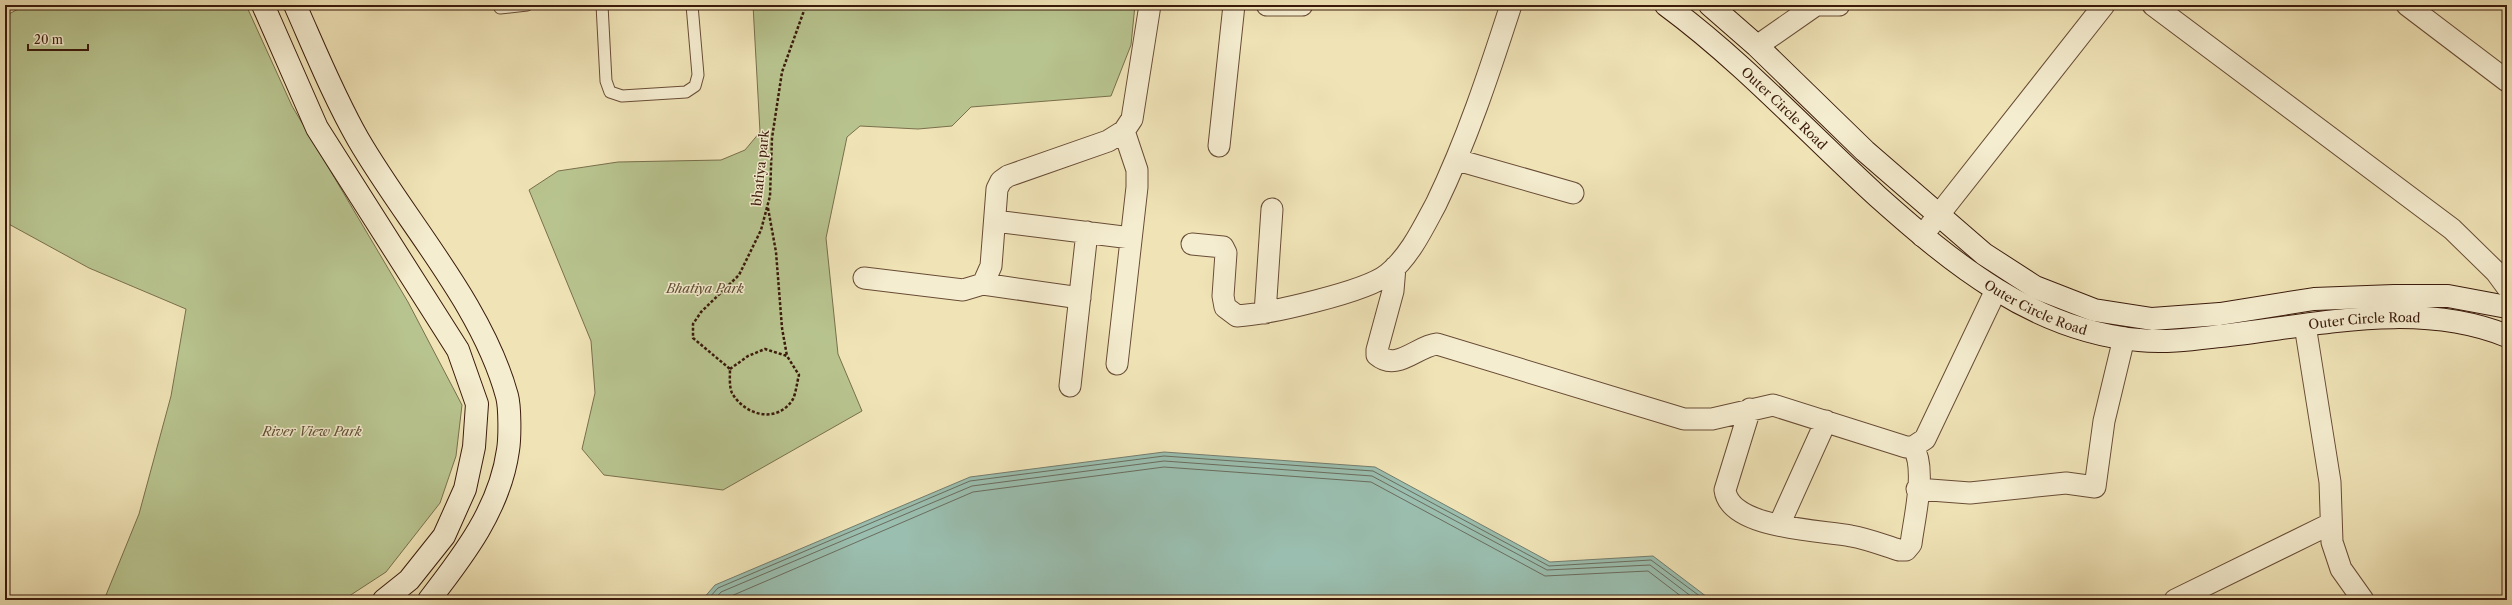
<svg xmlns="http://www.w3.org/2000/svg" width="2512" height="605" viewBox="0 0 2512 605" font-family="'Libre Caslon Text',serif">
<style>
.green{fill:#b8c48f;stroke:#796f4d}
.water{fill:#9abeaf;stroke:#747c6d}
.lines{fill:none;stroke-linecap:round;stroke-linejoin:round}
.shore{stroke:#6a6c5d;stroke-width:1}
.lane-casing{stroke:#684c36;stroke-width:13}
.street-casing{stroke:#684c36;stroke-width:23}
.secondary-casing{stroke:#3a1a0b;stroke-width:24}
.path{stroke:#3a1a0b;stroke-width:2.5;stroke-dasharray:3 2;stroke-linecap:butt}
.lane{stroke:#f5edd0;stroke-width:11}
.street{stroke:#f5edd0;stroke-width:21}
.secondary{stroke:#f5edd0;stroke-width:22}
.labels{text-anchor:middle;stroke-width:3;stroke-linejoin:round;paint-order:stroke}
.street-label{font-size:13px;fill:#3a1a0b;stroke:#f5edd0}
.park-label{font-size:13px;font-style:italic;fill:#604d33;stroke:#f5edd0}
</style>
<rect width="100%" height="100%" fill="#f0e4b7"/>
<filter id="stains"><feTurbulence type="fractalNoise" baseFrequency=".005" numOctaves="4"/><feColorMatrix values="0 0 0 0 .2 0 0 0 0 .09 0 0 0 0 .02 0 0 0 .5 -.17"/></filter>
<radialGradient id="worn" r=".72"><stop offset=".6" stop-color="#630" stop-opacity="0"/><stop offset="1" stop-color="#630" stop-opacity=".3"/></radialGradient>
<path class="green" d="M26,5H246L292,106L408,302L462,405L456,456L440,503L386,572L343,600H104L139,514L171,396L186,309L89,268L5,222V16Z
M753,5H1135L1131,45L1111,96L971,107L952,126L918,129L860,126L847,137L826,238L838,354L862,411L723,490L604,475L582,449L595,393L591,341L529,190L558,171L618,162L721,160L745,150L760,132Z"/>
<path class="water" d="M1164,452L1375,467L1550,562L1653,556L1711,600H702L715,585L970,477Z"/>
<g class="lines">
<path class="shore" d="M707,600L718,588L970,481L1164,456L1373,471L1549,566L1651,560L1705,600
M714,600L721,592L972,486L1164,461L1372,476L1547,570L1650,565L1696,600
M722,600L973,492L1164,467L1371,482L1545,576L1648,571L1686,600"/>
<defs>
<path id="lane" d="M602,5L606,81L610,92L622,96L686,92L695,86L698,75L692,5
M500,8L527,5"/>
<path id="street" d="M1267,5H1302
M2153,5L2452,229L2496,272L2507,287
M2407,5L2507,81
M1757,46L1816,5H1839
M1219,146L1234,5
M1457,160L1573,193
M995,221L1131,238
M1922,236L2104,5
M1192,244L1223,247L1226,253L1223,296L1225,307L1237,316C1268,314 1366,292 1388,274C1410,256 1423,228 1436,204C1467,140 1489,73 1511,5
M1395,267L1393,291L1377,350V355C1397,372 1417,346 1437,344L1684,419H1712L1773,405L1906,447H1913L1925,439L1996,290
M864,278L963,290L983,284L991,266L997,189L1001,181L1008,176L1108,141L1124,131L1132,119L1150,5
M983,284L1080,298
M1265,313L1272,209
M2305,325L2330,482L2332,542L2341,569L2363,600
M1117,364L1137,187V170L1124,131
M1070,386L1087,232
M1750,409L1725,490C1730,529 1821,530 1851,536C1868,539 1883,545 1899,550H1906L1911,544C1914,519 1927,468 1913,447
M1917,489L1970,493L2066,483L2095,487L2104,421L2124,338
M1779,525L1826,421
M2175,600L2330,524"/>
<g id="secondary">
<path d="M263,5L317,128L458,350L477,404L474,447L465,489L444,536L409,580L384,600"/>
<path d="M295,5C315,50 334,97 358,139C406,222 482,304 507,396C510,407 510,438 508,450C500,508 464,555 429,600"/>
<path id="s1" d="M1666,5C1742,61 1807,132 1877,196C1952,263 2034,331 2139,340C2165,343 2194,339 2220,336C2314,326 2416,299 2507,336"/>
<path d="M1710,5L1757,46L1865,151L1984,254L2035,287L2094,310L2152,319L2220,314L2314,299L2394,296H2448L2507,307"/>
</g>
</defs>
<use href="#lane" class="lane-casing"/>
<use href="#street" class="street-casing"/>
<use href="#secondary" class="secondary-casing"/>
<path class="path" d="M768,208L776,252L782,328L787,356
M730,369L748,356L765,349L787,356L799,375C797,382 796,393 793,399C778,424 745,416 732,393C729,387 730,375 730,369L693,338V324L701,312L739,275L761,230L770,196L772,138L782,72L806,5"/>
<use href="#lane" class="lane"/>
<use href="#street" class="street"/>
<use href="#secondary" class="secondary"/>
</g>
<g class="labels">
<g class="street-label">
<text dy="5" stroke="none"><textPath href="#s1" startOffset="157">Outer Circle Road</textPath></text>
<text transform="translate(760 168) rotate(-84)" y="5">bhatiya park</text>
<text dy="5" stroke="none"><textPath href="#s1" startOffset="480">Outer Circle Road</textPath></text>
<text dy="5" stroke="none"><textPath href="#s1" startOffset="816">Outer Circle Road</textPath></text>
</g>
<g class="park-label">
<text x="705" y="293">Bhatiya Park</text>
<text x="312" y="436">River View Park</text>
</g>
</g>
<rect width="2512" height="605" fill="none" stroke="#f0e4b7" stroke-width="20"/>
<rect x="6" y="6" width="2500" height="593" fill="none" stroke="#3a1a0b" stroke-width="2"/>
<rect x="10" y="10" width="2492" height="585" fill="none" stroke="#3a1a0b"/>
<path d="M28 44v6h60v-6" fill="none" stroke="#3a1a0b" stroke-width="2"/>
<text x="34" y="44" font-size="12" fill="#3a1a0b" stroke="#f5edd0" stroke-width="3" paint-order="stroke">20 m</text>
<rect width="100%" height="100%" filter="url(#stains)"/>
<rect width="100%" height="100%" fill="url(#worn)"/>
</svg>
